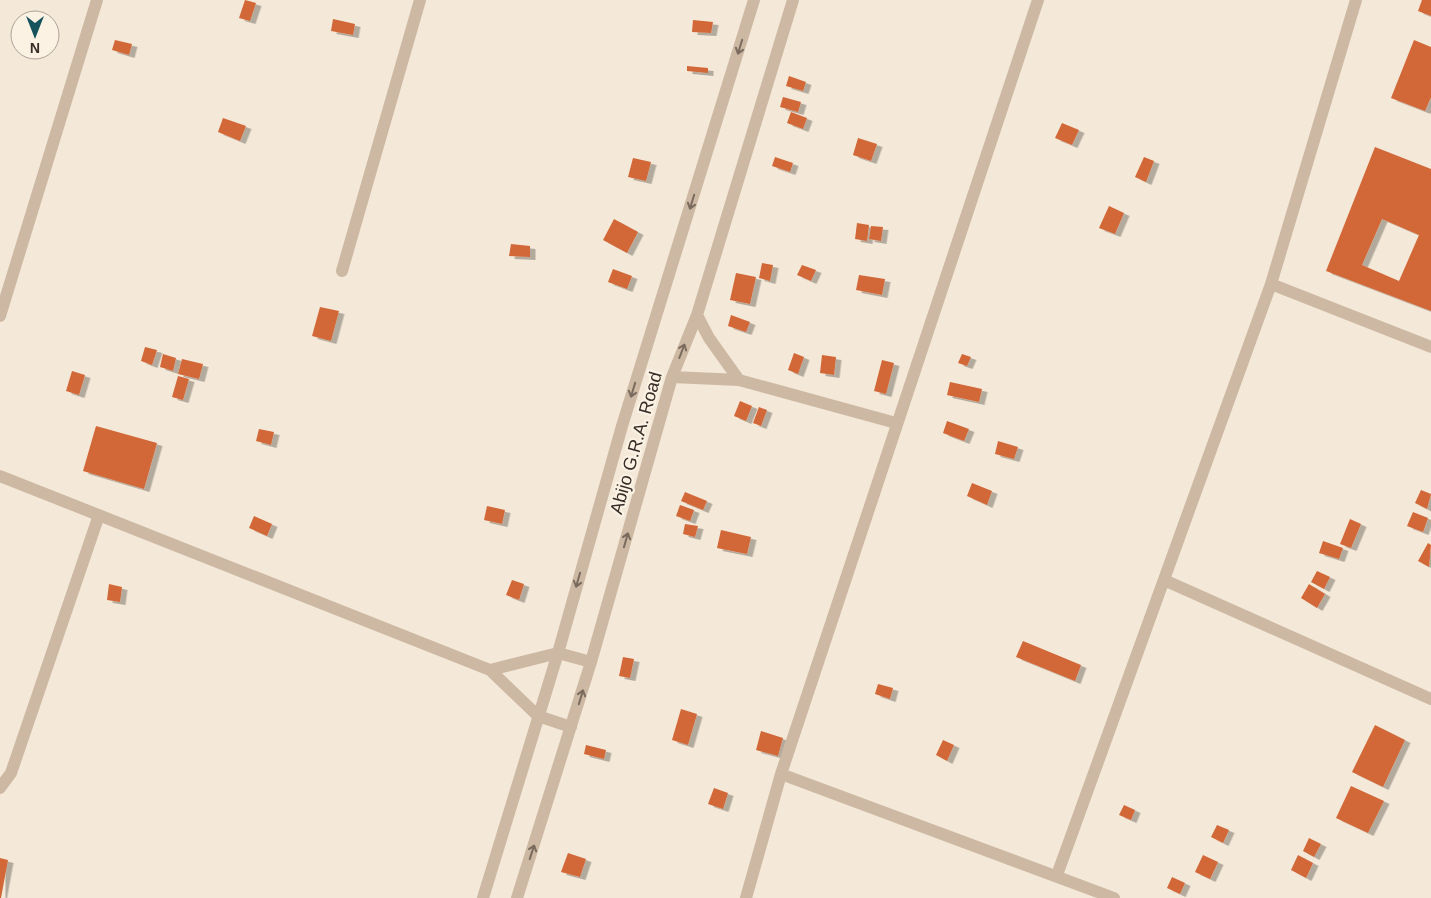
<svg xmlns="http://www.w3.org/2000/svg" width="1431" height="898" viewBox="0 0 1431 898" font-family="Helvetica,sans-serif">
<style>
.building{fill:#d26737;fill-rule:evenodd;filter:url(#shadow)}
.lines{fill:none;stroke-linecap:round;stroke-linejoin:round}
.minor{stroke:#cdb9a3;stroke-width:12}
.oneway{stroke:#7a6b5e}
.labels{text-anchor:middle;stroke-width:4.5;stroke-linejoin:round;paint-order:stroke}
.street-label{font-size:18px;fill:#372c26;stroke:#fbf2e4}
</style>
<defs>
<filter id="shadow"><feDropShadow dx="5.5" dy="3" stdDeviation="0" flood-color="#0004"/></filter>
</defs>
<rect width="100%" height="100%" fill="#f4e8d8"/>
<path class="building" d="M245,0L256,3L250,21L239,18Z
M1422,0H1431V16L1418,11Z
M333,19L355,24L353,35L331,31Z
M693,20L713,22L711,33L692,32Z
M115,40L132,44L129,55L112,50Z
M1414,40L1431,47V97L1425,111L1391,98Z
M687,66L708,68V73L687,71Z
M789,76L806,82L803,91L786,86Z
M783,97L801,102L798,112L780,107Z
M791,112L807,118L803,129L787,123Z
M223,118L246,126L240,141L218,132Z
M1062,123L1079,130L1072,145L1055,138Z
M858,138L877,144L871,161L853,155Z
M1375,147L1431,169V311L1326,271ZM1382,219L1419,235L1399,281L1362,265Z
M775,157L793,163L790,172L772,166Z
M1144,157L1154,161L1146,182L1135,177Z
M633,158L651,162L646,181L628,177Z
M1109,206L1124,213L1115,234L1099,228Z
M614,219L638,232L627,253L603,240Z
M857,223L869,225L867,241L855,239Z
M871,226L883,227L881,241L869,239Z
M511,244L530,246V257L509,256Z
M762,263L773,265L770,281L759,278Z
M802,265L816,270L811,281L797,275Z
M613,269L632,276L627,289L608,282Z
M736,273L756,277L750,304L730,300Z
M859,275L885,279L882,295L856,290Z
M320,307L339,311L331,341L312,336Z
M731,315L750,322L746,332L728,326Z
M145,347L157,350L152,365L141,361Z
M794,353L804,357L798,374L788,370Z
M163,354L176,358L173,371L160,367Z
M962,354L971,357L967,366L958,363Z
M822,355L836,357L834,375L820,373Z
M182,359L203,364L199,379L178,374Z
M882,360L894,363L886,394L874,391Z
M72,371L85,375L79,395L66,391Z
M178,376L189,379L183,400L172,397Z
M950,382L982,389L979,402L947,395Z
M740,401L752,406L746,421L734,416Z
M759,407L767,410L761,426L753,423Z
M947,421L969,429L964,441L943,433Z
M96,426L157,443L144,489L83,471Z
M259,429L274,432L271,445L256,441Z
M998,441L1018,447L1014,459L995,454Z
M972,483L992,491L987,505L967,496Z
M1421,490L1431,494L1427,509L1415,503Z
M685,492L707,501L703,510L681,501Z
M680,505L694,510L690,521L676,516Z
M487,506L505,510L502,524L484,520Z
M1413,512L1428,518L1423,532L1407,526Z
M254,516L272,524L267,536L249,528Z
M1350,519L1361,524L1351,548L1340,544Z
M685,524L698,526L695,537L683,534Z
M721,530L751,537L747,554L717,548Z
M1323,541L1343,548L1339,559L1319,553Z
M1428,543L1431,545L1429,567L1418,561Z
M1317,571L1330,577L1324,589L1311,582Z
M512,580L524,584L519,600L506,595Z
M109,584L122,587L120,602L107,600Z
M1309,584L1325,594L1317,608L1301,598Z
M1023,641L1081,665L1075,681L1016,657Z
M623,657L634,659L630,678L619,676Z
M878,684L893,688L890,699L875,694Z
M681,709L697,714L688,745L672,740Z
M1375,725L1405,740L1383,787L1352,772Z
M761,731L783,738L778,756L756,750Z
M943,740L954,745L947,761L936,755Z
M586,745L606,750L604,759L584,754Z
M1351,786L1384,801L1368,833L1336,818Z
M714,788L728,793L723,809L708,804Z
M1124,805L1135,810L1131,820L1119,815Z
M1217,825L1229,830L1223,843L1211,837Z
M1309,838L1321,844L1314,857L1303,851Z
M568,853L586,859L580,877L561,872Z
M1203,855L1218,862L1210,879L1195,872Z
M1298,855L1313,863L1306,878L1291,870Z
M0,858L8,860L1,898H0Z
M1172,877L1185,883L1180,894L1167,888Z"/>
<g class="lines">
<path class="minor" d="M342,271L420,0
M1271,284L1431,347
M697,315L709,338L739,380
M0,316L97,0
M672,377L739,380L896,423
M0,476L490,670L538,716L571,727
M1164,580L1431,699
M490,670L558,653L591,662
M781,774L1114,898
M0,788L11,773L99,515
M1057,875L1271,284L1356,0
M483,898L558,653L622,426L754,0
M517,898L591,662L672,377L697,315L793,0
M746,898L781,774L1038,0"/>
</g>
<defs><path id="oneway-shaft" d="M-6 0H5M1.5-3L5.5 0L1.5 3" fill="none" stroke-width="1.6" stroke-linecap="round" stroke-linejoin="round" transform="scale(1.25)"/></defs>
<g class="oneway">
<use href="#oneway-shaft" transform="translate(740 47) rotate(107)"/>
<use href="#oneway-shaft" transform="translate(692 202) rotate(107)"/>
<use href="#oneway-shaft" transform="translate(682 351) rotate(-69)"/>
<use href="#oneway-shaft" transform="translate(633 390) rotate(107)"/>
<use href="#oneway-shaft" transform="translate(626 540) rotate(-74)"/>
<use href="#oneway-shaft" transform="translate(578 580) rotate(106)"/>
<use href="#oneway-shaft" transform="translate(581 697) rotate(-73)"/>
<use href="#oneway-shaft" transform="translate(532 852) rotate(-72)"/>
</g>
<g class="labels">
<g class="street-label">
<text transform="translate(636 443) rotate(-74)" y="6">Abijo G.R.A. Road</text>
</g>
</g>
<g transform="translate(35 35) rotate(180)"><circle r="24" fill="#fbf2e4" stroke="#ada398"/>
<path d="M0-4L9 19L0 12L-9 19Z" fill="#17535c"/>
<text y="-8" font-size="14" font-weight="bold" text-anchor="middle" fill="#372c26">N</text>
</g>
</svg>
